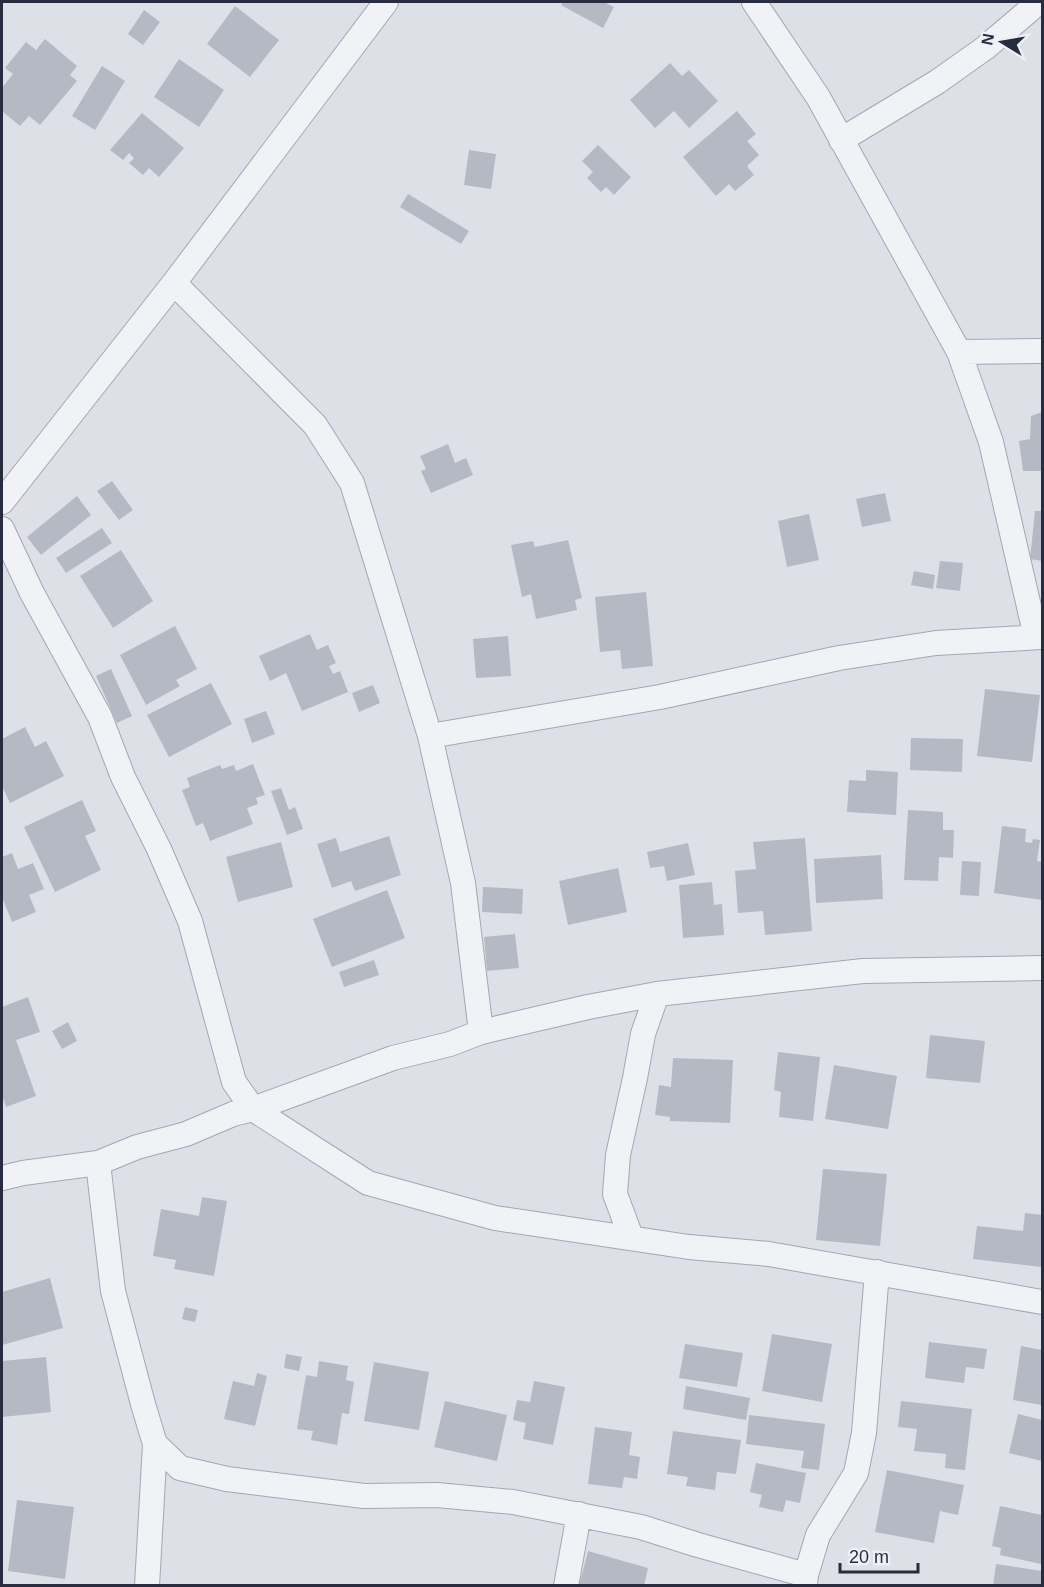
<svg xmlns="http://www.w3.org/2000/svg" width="1044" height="1587" viewBox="0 0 1044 1587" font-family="Arial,sans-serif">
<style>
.building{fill:#b5b9c4}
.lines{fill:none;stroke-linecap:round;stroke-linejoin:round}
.street-casing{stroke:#a3a7b2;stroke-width:26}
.street{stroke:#f0f2f6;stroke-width:24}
</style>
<rect width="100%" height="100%" fill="#dee0e8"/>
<path class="building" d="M563,2H604L614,7L603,28L561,5Z
M235,6L279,40L250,77L207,44Z
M144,10L160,22L143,45L128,34Z
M45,39L77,66L70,75L77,81L40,125L29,116L20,126L2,111V88L13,74L5,68L26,42L36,50Z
M179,59L224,90L199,127L154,97Z
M670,63L682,76L689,70L718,101L689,128L674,111L655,128L630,100Z
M102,66L125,81L95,130L72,116Z
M737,111L756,134L747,141L759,155L747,166L754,175L735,191L729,184L716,196L683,157Z
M142,113L184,148L159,177L149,168L143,175L129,163L134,158L129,153L123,160L110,150Z
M598,145L631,177L614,195L606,187L601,192L587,178L593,172L582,161Z
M469,150L496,154L491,189L464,185Z
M408,194L469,231L461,244L400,207Z
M1042,412V471H1023L1019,441L1030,439L1031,416Z
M448,444L455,463L466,458L473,475L431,493L421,471L426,469L420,456Z
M112,481L133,510L119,520L97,491Z
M885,493L891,521L862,527L856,499Z
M77,496L91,515L41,555L27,537Z
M1035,511H1042V561L1030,559Z
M809,514L819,560L787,567L778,521Z
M102,528L112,543L66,573L56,558Z
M568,540L582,598L575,600L577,610L536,619L531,594L522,597L511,545L533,541L535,547Z
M121,550L153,601L113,628L80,576Z
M940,561L963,563L960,591L936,588Z
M914,571L935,575L933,589L911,585Z
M646,592L653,666L622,669L620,650L600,652L595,597Z
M175,626L197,669L176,680L180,686L146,705L120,655Z
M310,634L317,650L328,645L336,663L329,666L333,674L340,671L348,692L302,711L286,673L270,681L259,656Z
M508,636L511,676L476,678L473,639Z
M111,669L132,716L117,723L96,676Z
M211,683L232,724L169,757L147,715Z
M373,685L380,703L359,712L352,693Z
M985,689L1040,695L1032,762L977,756Z
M266,711L275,734L252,743L244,719Z
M25,727L35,747L46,741L64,776L10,803L2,786V739Z
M911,738L963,739L962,772L910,770Z
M253,764L265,795L256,798L258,804L247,808L253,824L210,841L203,823L196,826L182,790L190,787L187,778L220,765L222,769L234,765L236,771Z
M866,770L898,772L896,815L847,812L849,780L866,781Z
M281,788L289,810L295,807L303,829L287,835L271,791Z
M82,800L96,831L85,836L101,870L55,892L24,827Z
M908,810L943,812V830H954L953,858L939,857L938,881L904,880Z
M1002,826L1026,829L1025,842L1032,843L1033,839L1040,840L1037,861L1042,862V900L994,893Z
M389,836L401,875L355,891L351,881L332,888L317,844L336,838L340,852Z
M805,838L812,931L765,935L763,911L738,913L735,871L756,869L753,842Z
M281,842L293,887L238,902L226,857Z
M688,843L695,875L667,881L664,866L650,868L647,852Z
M12,853L18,869L33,863L44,889L29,895L36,912L12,922L2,897V857Z
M881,855L883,899L816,903L814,859Z
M962,861L981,862L979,896L960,895Z
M618,868L627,912L568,925L559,881Z
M712,882L714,905L722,904L724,935L683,938L679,885Z
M483,887L523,889L522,914L482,912Z
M387,890L405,938L332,967L313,919Z
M515,934L519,968L487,971L484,937Z
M374,960L379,975L344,987L339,972Z
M28,997L40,1032L16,1040L36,1096L6,1107L2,1095V1007Z
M68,1022L77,1041L62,1049L52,1031Z
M930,1035L985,1041L980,1083L926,1078Z
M778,1052L820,1057L813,1121L779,1117L781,1092L774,1090Z
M673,1058L733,1060L730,1123L670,1121V1117L655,1115L659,1085L671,1087Z
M834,1065L897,1076L888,1129L825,1119Z
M823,1169L887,1174L880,1246L816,1240Z
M202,1197L227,1201L214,1276L174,1269L176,1260L153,1256L161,1209L199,1216Z
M1025,1213L1042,1215L1041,1267L973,1259L977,1226L1023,1231Z
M50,1278L63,1328L2,1345V1292Z
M185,1307L198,1310L195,1322L182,1319Z
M772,1334L832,1344L822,1402L762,1391Z
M929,1342L987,1349L984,1369L966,1367L964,1383L925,1378Z
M685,1344L743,1353L737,1387L679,1378Z
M1021,1346L1042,1350V1405L1013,1400Z
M286,1354L302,1357L299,1371L284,1368Z
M46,1357L51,1412L2,1417V1361Z
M319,1361L348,1366L346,1380L354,1382L349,1414L342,1413L337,1445L311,1440L313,1431L297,1429L306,1375L317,1377Z
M374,1362L429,1372L419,1430L364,1421Z
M257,1373L267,1376L255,1426L224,1419L233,1381L254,1386Z
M534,1381L565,1387L553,1445L523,1439L526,1423L513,1420L517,1400L530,1402Z
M686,1386L750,1398L746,1420L683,1409Z
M445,1401L507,1415L497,1461L434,1447Z
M901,1401L972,1409L965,1470L945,1468L946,1454L914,1451L917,1429L898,1427Z
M1018,1414L1042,1420V1461L1009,1453Z
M749,1415L825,1424L819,1470L801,1468L804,1451L746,1444Z
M595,1427L632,1432L629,1455L640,1457L637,1479L624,1477L622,1488L588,1484Z
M673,1431L741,1440L736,1474L717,1472L715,1490L686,1486L688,1477L667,1474Z
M756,1463L806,1473L800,1503L786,1500L783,1512L759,1507L762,1495L750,1492Z
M887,1470L964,1485L958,1515L940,1511L934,1543L875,1532Z
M17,1500L74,1507L65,1579L8,1571Z
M1000,1506L1042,1515L1041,1564L1000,1555L1001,1548L992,1546Z
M588,1551L648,1568L644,1586H579Z
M996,1564L1042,1571V1586H993Z"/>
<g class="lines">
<defs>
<path id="street" d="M754,2L818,97L959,352L991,442L1036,637
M841,140L937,82L985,48L1039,2
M174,283L315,425L352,483L430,736L463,883L481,1032
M959,352L1042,351
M2,502L174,283L386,2
M2,529L32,593L100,717L123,777L159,849L190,921L234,1082L253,1109L368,1183L495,1218L689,1247L769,1254L1042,1302
M430,736L660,697L839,658L936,643L1042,637
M98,1163L113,1291L143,1404L155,1444L180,1468L227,1479L364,1496L437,1495L513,1502L641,1527L698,1545L806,1575
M2,1178L23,1173L98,1163L137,1147L186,1134L233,1114L253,1109L393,1058L450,1044L481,1032L588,1007L657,994L863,971L1042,968
M631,1237L615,1194L618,1155L635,1078L643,1034L657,994
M147,1586L155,1444
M566,1586L579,1514
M805,1586L806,1575L818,1535L856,1473L864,1433L877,1272"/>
</defs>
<use href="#street" class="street-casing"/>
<use href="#street" class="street"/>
</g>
<rect width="1044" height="1587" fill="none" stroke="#272d3f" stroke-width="6"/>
<g transform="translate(1002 42) rotate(281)" stroke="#edf0f5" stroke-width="4.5" paint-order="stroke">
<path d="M0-4.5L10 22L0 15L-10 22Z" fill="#272d3f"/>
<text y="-9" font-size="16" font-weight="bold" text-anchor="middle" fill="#272d3f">N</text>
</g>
<path d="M840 1563v9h78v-9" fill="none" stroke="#272d3f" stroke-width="3"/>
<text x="849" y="1563" font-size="18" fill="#272d3f" stroke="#edf0f5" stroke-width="4.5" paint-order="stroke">20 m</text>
</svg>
